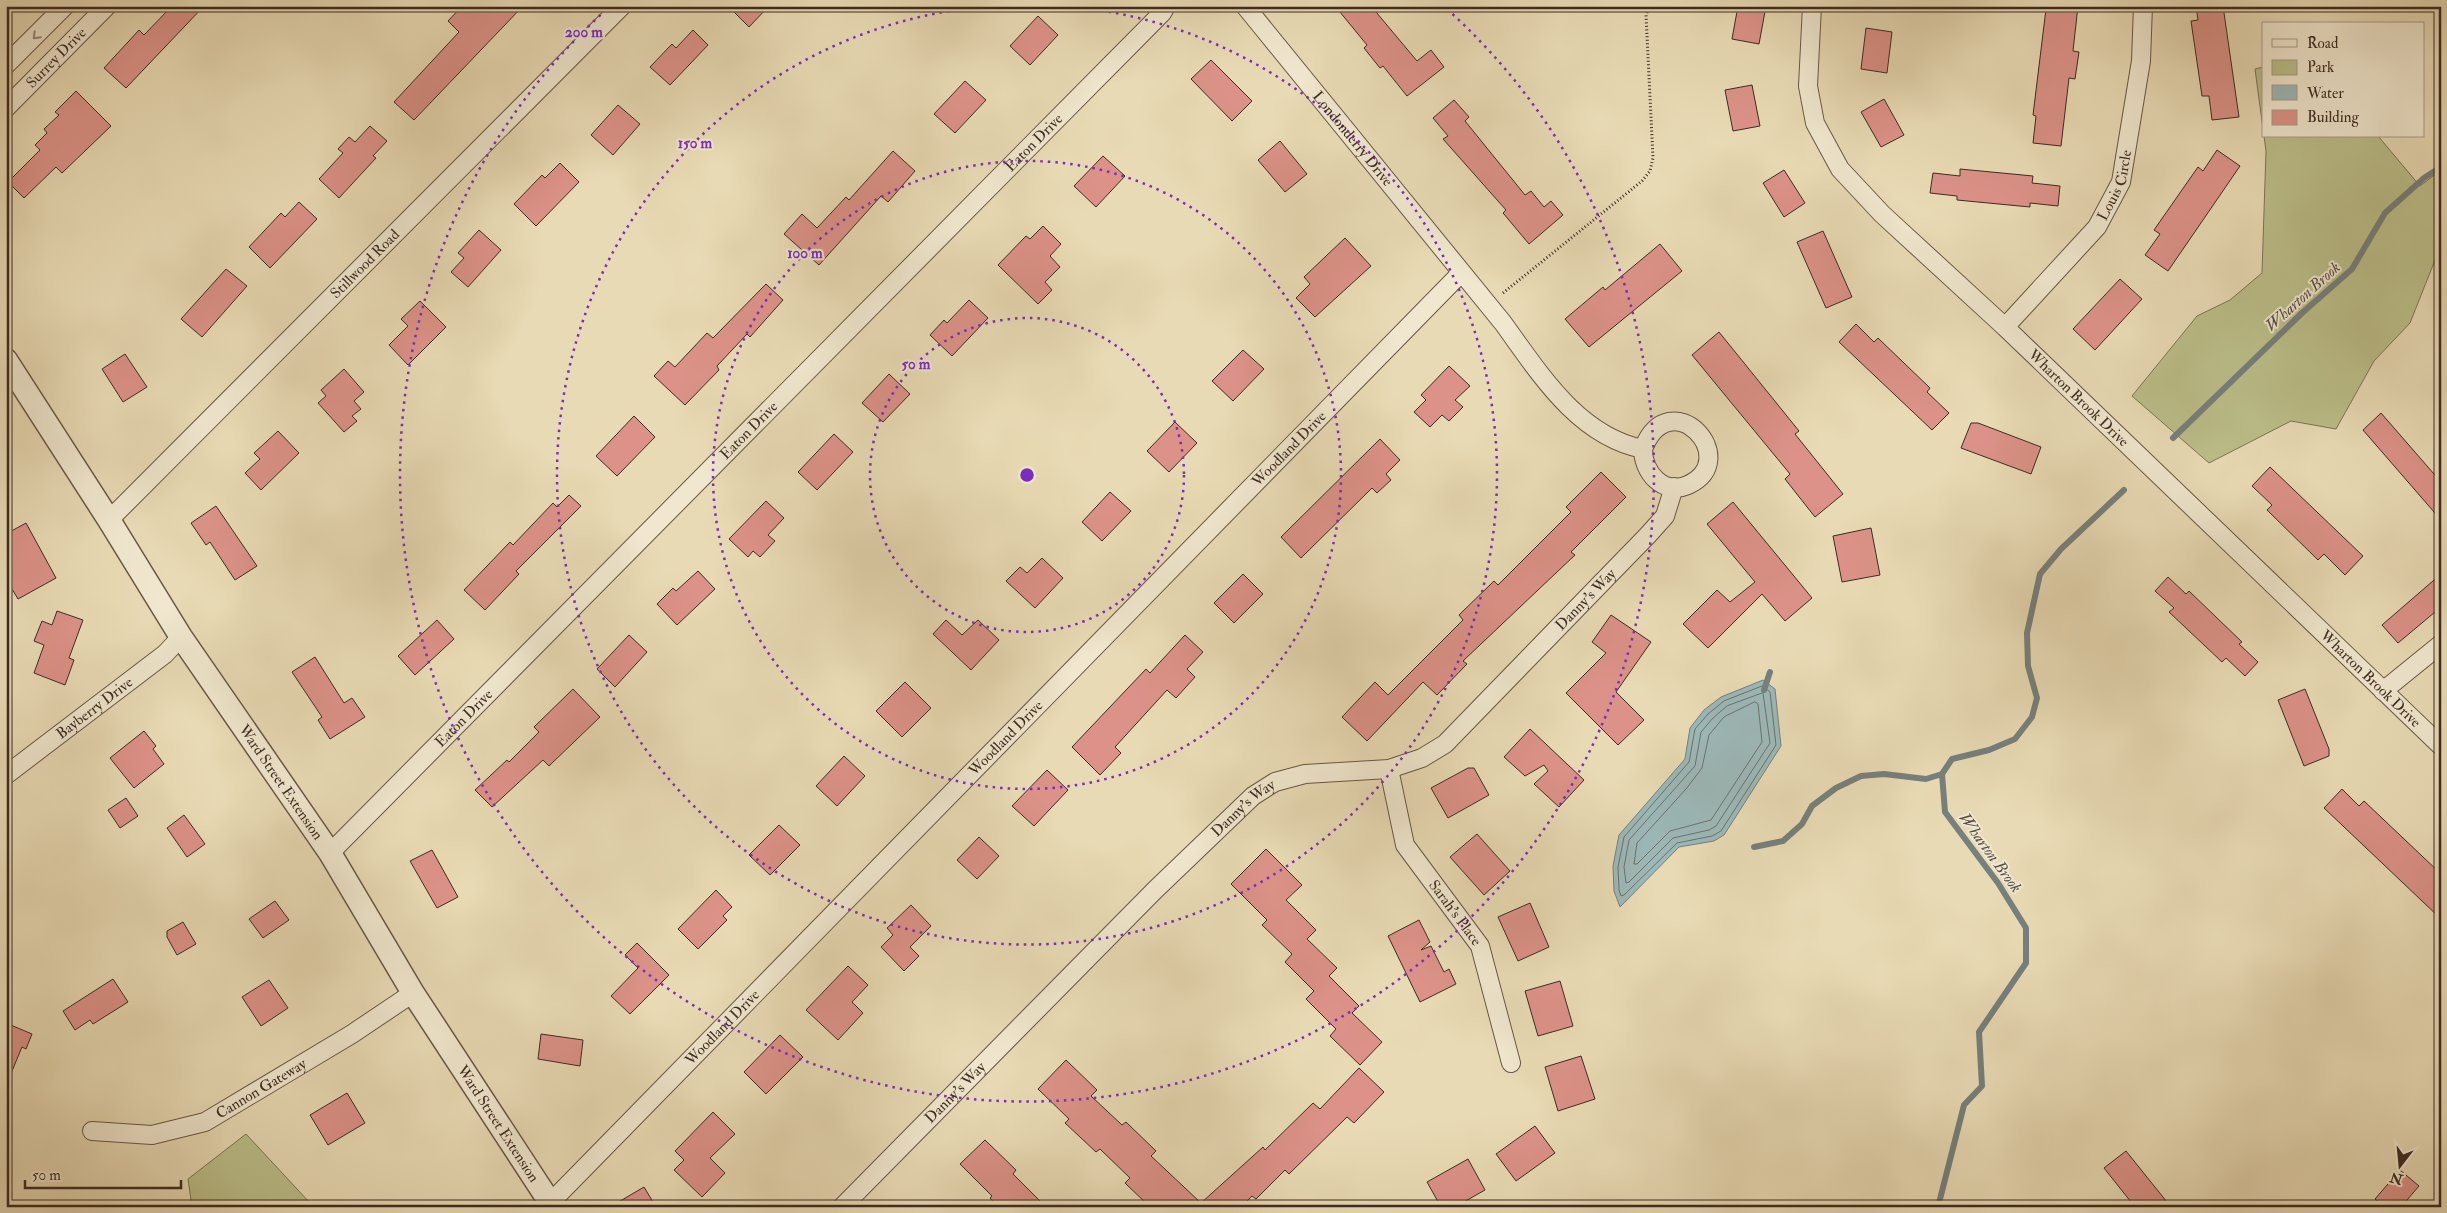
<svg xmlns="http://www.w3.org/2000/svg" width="2447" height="1213" viewBox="0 0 2447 1213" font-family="'IM FELL Double Pica',serif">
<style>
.green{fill:#bbbe89;stroke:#7c7456}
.water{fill:#9cb8b8;stroke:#76807c}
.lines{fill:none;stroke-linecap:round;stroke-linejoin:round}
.shore{stroke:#6c726d;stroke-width:1}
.stream{stroke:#76807c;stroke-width:6}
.building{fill:#dc9288;stroke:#3d2b22}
.minor-casing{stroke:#685746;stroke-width:20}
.tertiary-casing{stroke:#685746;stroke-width:25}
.path{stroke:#3d2b22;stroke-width:3;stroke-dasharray:1 2.5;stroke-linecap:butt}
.minor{stroke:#f0e7ce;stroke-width:18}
.tertiary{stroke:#f0e7ce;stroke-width:22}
.oneway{stroke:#968978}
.ring{fill:none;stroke:#7b2cbf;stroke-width:2.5;stroke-dasharray:2.5 5}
.labels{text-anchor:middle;stroke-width:4;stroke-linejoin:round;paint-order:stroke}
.street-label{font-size:15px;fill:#3d2b22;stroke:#f0e7ce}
.water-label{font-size:16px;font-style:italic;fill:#554e48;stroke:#f0e7ce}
.centre{fill:#7b2cbf;stroke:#f0e7ce;stroke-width:2.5}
.ring-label{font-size:15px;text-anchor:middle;font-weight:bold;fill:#7b2cbf;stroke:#f0e7ce;stroke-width:4;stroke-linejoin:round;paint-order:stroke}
</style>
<rect width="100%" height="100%" fill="#e8dab4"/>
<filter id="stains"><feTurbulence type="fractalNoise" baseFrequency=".004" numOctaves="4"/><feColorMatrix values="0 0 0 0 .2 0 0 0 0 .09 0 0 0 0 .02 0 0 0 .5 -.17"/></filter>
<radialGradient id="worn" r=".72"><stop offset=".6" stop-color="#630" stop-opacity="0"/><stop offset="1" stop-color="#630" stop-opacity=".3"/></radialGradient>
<path class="green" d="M2263,67V129L2255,69Z
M2264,136H2378L2420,186L2441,170V245L2410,323L2374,361L2336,429L2291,421L2209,463L2132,396L2197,316L2230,300L2262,273L2266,151Z
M246,1134L310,1203L309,1207H192L188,1179Z"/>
<path class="water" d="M1763,680L1775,689L1781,746L1724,835L1714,841L1679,847L1620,907L1614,891L1613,866L1619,835L1685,759L1690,728L1704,710L1721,697Z"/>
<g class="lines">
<path class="shore" d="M1763,686L1770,692L1776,745L1721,831L1712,836L1677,843L1624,895L1621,896L1619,890L1618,867L1624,837L1689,762L1695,729L1708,714L1724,701Z
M1763,693L1770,743L1716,826L1709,830L1673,838L1629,882L1626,883L1624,867L1629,840L1695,766L1701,732L1713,718L1727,706Z
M1755,702L1758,704L1762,742L1711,820L1670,831L1637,864H1634L1637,843L1686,789L1702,768L1709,735L1724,717Z"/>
<path class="stream" d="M2173,438L2302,313L2352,269L2385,213L2424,178L2441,167
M1764,690L1770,672
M1754,847L1783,841L1802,824L1812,806L1836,788L1861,776L1884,774L1926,779L1942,774
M1938,1207L1964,1105L1982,1086L1979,1032L2026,963V928L1998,883L1945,812L1942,774L1952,759L1989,750L2015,739L2032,717L2037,698L2028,666L2027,633L2040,574L2061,549L2124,490"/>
</g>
<path class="building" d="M172,6H204L126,88L104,68L139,30L144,35Z
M462,6H523L414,120L394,102L459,32L448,21Z
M728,6H769L749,27Z
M1335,6H1371L1417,61L1431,50L1444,67L1407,96L1383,66L1380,68L1364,48L1367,45Z
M1738,6H1766L1759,44L1732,39Z
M2050,6H2078L2073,51L2079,52L2075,79L2069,78L2061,146L2033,143L2036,116L2033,115L2046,9L2050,10Z
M2196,6H2223L2239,117L2212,120L2209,96H2202L2191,21L2198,20Z
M1038,16L1058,35L1030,65L1010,46Z
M1866,28L1892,32L1887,73L1861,69Z
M693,30L708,45L670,85L650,67L672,44L676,48Z
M1211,60L1252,101L1232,121L1191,79Z
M965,81L986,100L955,133L934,114Z
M1752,85L1760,126L1733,131L1725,90Z
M76,91L111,126L62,173L56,167L24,198L8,182L40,150L35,145L47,133L44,129L59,115L55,112Z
M1884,99L1904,135L1881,147L1861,112Z
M1454,100L1469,117L1465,121L1525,195L1531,191L1544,207L1551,201L1563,215L1529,244L1503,213L1506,210L1443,139L1448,136L1433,118Z
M618,105L640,124L613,155L591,135Z
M370,126L387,141L373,156L376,158L339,198L319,179L343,153L338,149L349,137L355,142Z
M1280,141L1307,174L1285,192L1258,160Z
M2217,150L2240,166L2168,271L2145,255L2160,234L2154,230L2198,167L2203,171Z
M893,151L915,171L888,202L881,196L819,265L784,234L802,214L817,228L846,197L849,200Z
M1103,156L1125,176L1096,207L1074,186Z
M560,163L579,182L536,226L514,204L542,175L545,178Z
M1960,169L2033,176L2032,183L2060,186L2058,206L2030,203V207L1957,200V196L1930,193L1933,173L1960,176Z
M1784,170L1805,203L1784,217L1763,183Z
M299,202L317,219L270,268L249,247L281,213L285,217Z
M1043,226L1061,244L1050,256L1060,267L1045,282L1052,290L1038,304L998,265L1026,236L1030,239Z
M479,230L501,250L468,287L451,272L464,258L458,253Z
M1823,231L1852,297L1826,308L1797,242Z
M1345,238L1371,266L1315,317L1296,298L1310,284L1304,277Z
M1660,244L1682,271L1589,347L1565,319L1603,287L1605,290Z
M226,269L247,286L202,337L181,319Z
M2120,279L2142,299L2095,350L2073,329Z
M766,284L783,300L750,337L747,334L717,366L719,370L685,405L654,376L668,361L675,367L707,333L713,338Z
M969,300L988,318L952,356L930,335L944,320L947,323Z
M420,301L446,327L408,365L389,345L408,326L401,319Z
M1856,324L1874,342L1878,338L1930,388L1927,392L1949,413L1932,430L1839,342Z
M1719,332L1799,431L1795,434L1843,494L1815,517L1785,479L1790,474L1692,355Z
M1243,350L1264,369L1233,401L1212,381Z
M125,354L147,387L123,402L102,369Z
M1449,366L1470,386L1455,400L1463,407L1449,421L1442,415L1430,427L1414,412L1426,400L1421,395Z
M344,369L364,392L354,401L361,409L352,416L357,421L344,432L318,403L326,396L321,390Z
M889,374L910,394L883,422L862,403Z
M2381,413L2441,482V520L2363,430Z
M634,416L655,437L617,476L596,456Z
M1175,422L1197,443L1169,472L1147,451Z
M1971,423H1978L2041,447L2031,474L1961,448Z
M278,431L299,453L261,490L245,473L260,459L254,453Z
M834,434L853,452L817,490L798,472Z
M1380,439L1400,460L1386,474L1391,480L1377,493L1372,488L1301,558L1281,537Z
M2270,467L2363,556L2345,575L2324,554L2318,560L2267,510L2272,505L2252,486Z
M1601,472L1626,497L1571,552L1575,555L1463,661L1467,664L1437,695L1423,682L1367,741L1342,717L1375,682L1388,695L1463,620L1459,615L1494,581L1498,585L1571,512L1566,507Z
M1110,492L1131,511L1102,541L1082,522Z
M569,495L581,506L516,571L519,574L485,610L464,590L510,542L513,545L553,503L557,507Z
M766,501L784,518L768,535L775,541L760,557L753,551L748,557L729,539Z
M1733,502L1812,598L1785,621L1762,594L1708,648L1683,624L1717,590L1730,602L1755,582L1707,524Z
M216,506L257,566L235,580L210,542L206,545L191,523Z
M26,523L56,578L18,599L6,579V534Z
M1871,528L1880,575L1842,582L1833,536Z
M1042,558L1063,578L1035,608L1006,581L1020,567L1027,573Z
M698,571L715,589L677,625L657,604L673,588L676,591Z
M1243,574L1263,594L1234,623L1214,603Z
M2441,574V607L2398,643L2382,625Z
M2168,577L2186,594L2189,591L2242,642L2239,644L2258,662L2245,676L2226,658L2222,662L2169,612L2174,608L2155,591Z
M57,611L83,620L69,658L74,660L65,685L34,673L44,645L34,641L42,621L52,625Z
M1611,615L1651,642L1616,692L1644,720L1618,745L1566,693L1606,653L1592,642Z
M437,620L454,639L415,675L398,656Z
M946,620L962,635L978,620L999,640L971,670L933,634Z
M629,635L647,652L615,687L597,669Z
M1185,635L1203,652L1187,669L1195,677L1176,698L1167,690L1115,747L1121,753L1100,775L1072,747L1146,669L1150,673Z
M315,657L344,703L352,698L365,717L330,739L318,720L322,717L292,672Z
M905,682L931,708L902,737L876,711Z
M573,689L600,717L549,766L543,760L492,807L475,790L507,760L509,762L539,732L534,727Z
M2305,689L2329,749V756L2304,766L2278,700Z
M1530,729L1584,780L1559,807L1534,784L1548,771L1544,765L1525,776L1504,757Z
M144,731L156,746L153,749L164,764L134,788L110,758Z
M844,756L865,776L837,806L816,786Z
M1468,768H1474L1489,795L1448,818L1431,788Z
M1047,770L1068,790L1034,826L1012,806Z
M2342,789L2359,806L2364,801L2441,874V919L2324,808Z
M126,798L138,816L120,828L108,810Z
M184,815L205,844L187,857L167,828Z
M779,825L800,845L770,875L749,855Z
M1477,834L1510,871L1484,895L1450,857Z
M979,837L999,856L977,879L957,860Z
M1266,849L1302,885L1286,900L1316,930L1307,939L1337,968L1329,976L1359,1006L1352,1013L1382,1042L1360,1065L1330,1036L1336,1029L1306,999L1314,991L1285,962L1292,954L1262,925L1267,920L1231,884Z
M432,850L458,897L437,908L410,861Z
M716,890L732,907L723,916L727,920L698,949L678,929Z
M275,901L289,920L263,938L249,919Z
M1530,903L1549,947L1518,961L1498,917Z
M911,905L931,926L910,947L919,956L904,971L881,947L893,935L887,928Z
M1419,920L1430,942L1421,950L1431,946L1444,972L1449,969L1456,984L1420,1002L1388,936Z
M183,922L196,944L177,955L167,937V931Z
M637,943L669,975L630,1014L611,996L638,968L625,955Z
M848,966L868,985L852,1002L863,1013L838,1040L806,1010Z
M113,979L128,1002L93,1024L90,1020L75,1030L63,1011Z
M269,980L288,1008L261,1026L242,997Z
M1560,981L1573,1026L1538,1036L1525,991Z
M6,1023L32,1034L26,1049L22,1047L7,1083Z
M541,1034L583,1040L580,1066L538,1059Z
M780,1035L803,1057L766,1094L744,1072Z
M1581,1056L1595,1099L1558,1111L1545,1067Z
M1066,1060L1097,1090L1091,1096L1122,1125L1126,1122L1156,1151L1151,1156L1201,1203L1263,1147L1265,1150L1313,1103L1320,1109L1359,1068L1384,1092L1354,1123L1347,1117L1289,1174L1285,1170L1256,1199L1252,1196L1241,1207H1150L1125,1183L1130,1178L1100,1149L1096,1152L1065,1123L1069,1119L1038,1089Z
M347,1093L365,1123L328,1145L310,1115Z
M713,1112L735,1134L710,1158L725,1173L702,1197L674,1170L684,1160L675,1151Z
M1535,1126L1555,1153L1516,1181L1496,1154Z
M985,1140L1016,1170L1013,1174L1046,1207H998L990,1198L992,1196L960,1164Z
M2126,1151L2171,1207H2135L2104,1168Z
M1468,1159L1485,1190L1455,1207H1441L1427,1182Z
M2400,1170L2419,1186L2401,1207H2384L2375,1199Z
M644,1187L656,1207H610Z"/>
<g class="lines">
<defs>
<g id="minor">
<path id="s1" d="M1245,6L1503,323C1540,374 1578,436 1643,449C1643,472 1663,496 1688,485C1744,459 1670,380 1643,449"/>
<path id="s2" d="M1812,6L1808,86L1815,123L1840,169L1882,214L2005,327L2441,746"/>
<path d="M6,65L65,6"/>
<path id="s3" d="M6,108L107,6"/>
<path id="s4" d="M2005,327L2097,227L2121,182L2141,61L2143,6"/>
<path id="s5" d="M109,520L622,6"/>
<path d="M2383,691L2441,644"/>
<path id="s6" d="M1389,769L1405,845L1480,946L1511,1063"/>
<path id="s7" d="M6,775L165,654L181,637"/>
<path id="s8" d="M330,853L1162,13L1166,6"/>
<path id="s9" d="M92,1131L152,1135L205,1122L352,1034L413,993"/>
<path id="s10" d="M550,1203L1461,273"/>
<path id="s11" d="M842,1207L1155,890L1253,796L1275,782L1305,774L1389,769L1422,758L1445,744L1648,535L1665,516L1674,487"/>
</g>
<g id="tertiary">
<path id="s12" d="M6,360L109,520L181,637L330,853L413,993L553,1207"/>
</g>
</defs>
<use href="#minor" class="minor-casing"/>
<use href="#tertiary" class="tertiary-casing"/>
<path class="path" d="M1503,293L1642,181L1650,171L1653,158L1646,15L1649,6"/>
<use href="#minor" class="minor"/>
<use href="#tertiary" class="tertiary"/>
</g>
<defs><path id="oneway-chevron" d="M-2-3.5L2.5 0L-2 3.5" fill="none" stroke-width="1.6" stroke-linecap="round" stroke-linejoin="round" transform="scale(1.25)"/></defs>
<use class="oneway" href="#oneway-chevron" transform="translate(36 36) rotate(135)"/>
<g class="ring">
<circle cx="1027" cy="475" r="157"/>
<circle cx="1027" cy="475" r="314"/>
<path d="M1064 6A470 470 0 1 1 990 6"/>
<path d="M1447 9A627 627 0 1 1 607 9"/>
</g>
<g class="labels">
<g class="street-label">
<text dy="5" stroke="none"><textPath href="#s3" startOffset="71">Surrey Drive</textPath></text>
<text dy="5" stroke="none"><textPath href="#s1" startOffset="171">Londonderry Drive</textPath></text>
<text dy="5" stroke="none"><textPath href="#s8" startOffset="1000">Eaton Drive</textPath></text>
<text dy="5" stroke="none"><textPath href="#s4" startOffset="182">Louis Circle</textPath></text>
<text dy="5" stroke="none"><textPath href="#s5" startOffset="362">Stillwood Road</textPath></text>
<text dy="5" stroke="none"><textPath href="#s2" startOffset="501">Wharton Brook Drive</textPath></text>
<text dy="5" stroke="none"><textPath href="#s8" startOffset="595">Eaton Drive</textPath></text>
<text dy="5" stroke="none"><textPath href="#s10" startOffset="1056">Woodland Drive</textPath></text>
<text dy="5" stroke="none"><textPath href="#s11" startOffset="986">Danny's Way</textPath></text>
<text dy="5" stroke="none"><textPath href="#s2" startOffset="906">Wharton Brook Drive</textPath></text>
<text dy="5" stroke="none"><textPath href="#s7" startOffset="111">Bayberry Drive</textPath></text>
<text dy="5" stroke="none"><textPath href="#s8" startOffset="190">Eaton Drive</textPath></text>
<text dy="5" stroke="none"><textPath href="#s10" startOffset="651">Woodland Drive</textPath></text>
<text dy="5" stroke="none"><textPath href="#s12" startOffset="504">Ward Street Extension</textPath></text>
<text dy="5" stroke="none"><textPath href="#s11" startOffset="566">Danny's Way</textPath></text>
<text dy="5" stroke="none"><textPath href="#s6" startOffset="162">Sarah's Place</textPath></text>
<text dy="5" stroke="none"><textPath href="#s10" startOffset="246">Woodland Drive</textPath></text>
<text dy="5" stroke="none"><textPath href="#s9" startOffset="180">Cannon Gateway</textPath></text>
<text dy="5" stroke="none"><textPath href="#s11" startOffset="161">Danny's Way</textPath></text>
<text dy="5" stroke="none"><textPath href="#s12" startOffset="909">Ward Street Extension</textPath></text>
</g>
<g class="water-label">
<text transform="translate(2302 296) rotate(-42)" y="6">Wharton Brook</text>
<text transform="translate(1991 852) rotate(54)" y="6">Wharton Brook</text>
</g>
</g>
<circle cx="1027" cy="475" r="8" class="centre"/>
<g class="ring-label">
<text x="584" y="37">200 m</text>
<text x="695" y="148">150 m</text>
<text x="805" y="258">100 m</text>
<text x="916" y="369">50 m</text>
</g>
<rect width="2447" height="1213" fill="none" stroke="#e8dab4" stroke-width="25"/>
<rect x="8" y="8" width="2432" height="1198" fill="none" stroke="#3d2b22" stroke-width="2.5"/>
<rect x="12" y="12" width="2422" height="1188" fill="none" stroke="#3d2b22"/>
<rect x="2262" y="22" width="162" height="115" fill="#f0e7ce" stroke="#a89c89"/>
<rect x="2272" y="39" width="25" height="8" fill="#f0e7ce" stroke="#a89c89"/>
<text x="2307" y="48" font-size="15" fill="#3d2b22">Road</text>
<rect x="2272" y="60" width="25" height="15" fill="#bbbe89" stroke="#a89c89"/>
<text x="2307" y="72" font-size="15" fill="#3d2b22">Park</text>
<rect x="2272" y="85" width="25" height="15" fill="#9cb8b8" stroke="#a89c89"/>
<text x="2307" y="98" font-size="15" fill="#3d2b22">Water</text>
<rect x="2272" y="110" width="25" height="15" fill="#dc9288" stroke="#a89c89"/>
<text x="2307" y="122" font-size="15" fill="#3d2b22">Building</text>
<g transform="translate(2400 1166) rotate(196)" stroke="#f0e7ce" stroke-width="4" paint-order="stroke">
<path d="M0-4L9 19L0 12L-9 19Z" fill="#3d2b22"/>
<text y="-8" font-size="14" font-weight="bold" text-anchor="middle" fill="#3d2b22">N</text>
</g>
<path d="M25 1180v8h156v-8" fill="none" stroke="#3d2b22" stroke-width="2.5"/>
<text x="32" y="1180" font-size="15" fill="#3d2b22" stroke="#f0e7ce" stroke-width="4" paint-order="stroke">50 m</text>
<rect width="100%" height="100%" filter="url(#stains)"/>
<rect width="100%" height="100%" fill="url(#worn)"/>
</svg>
